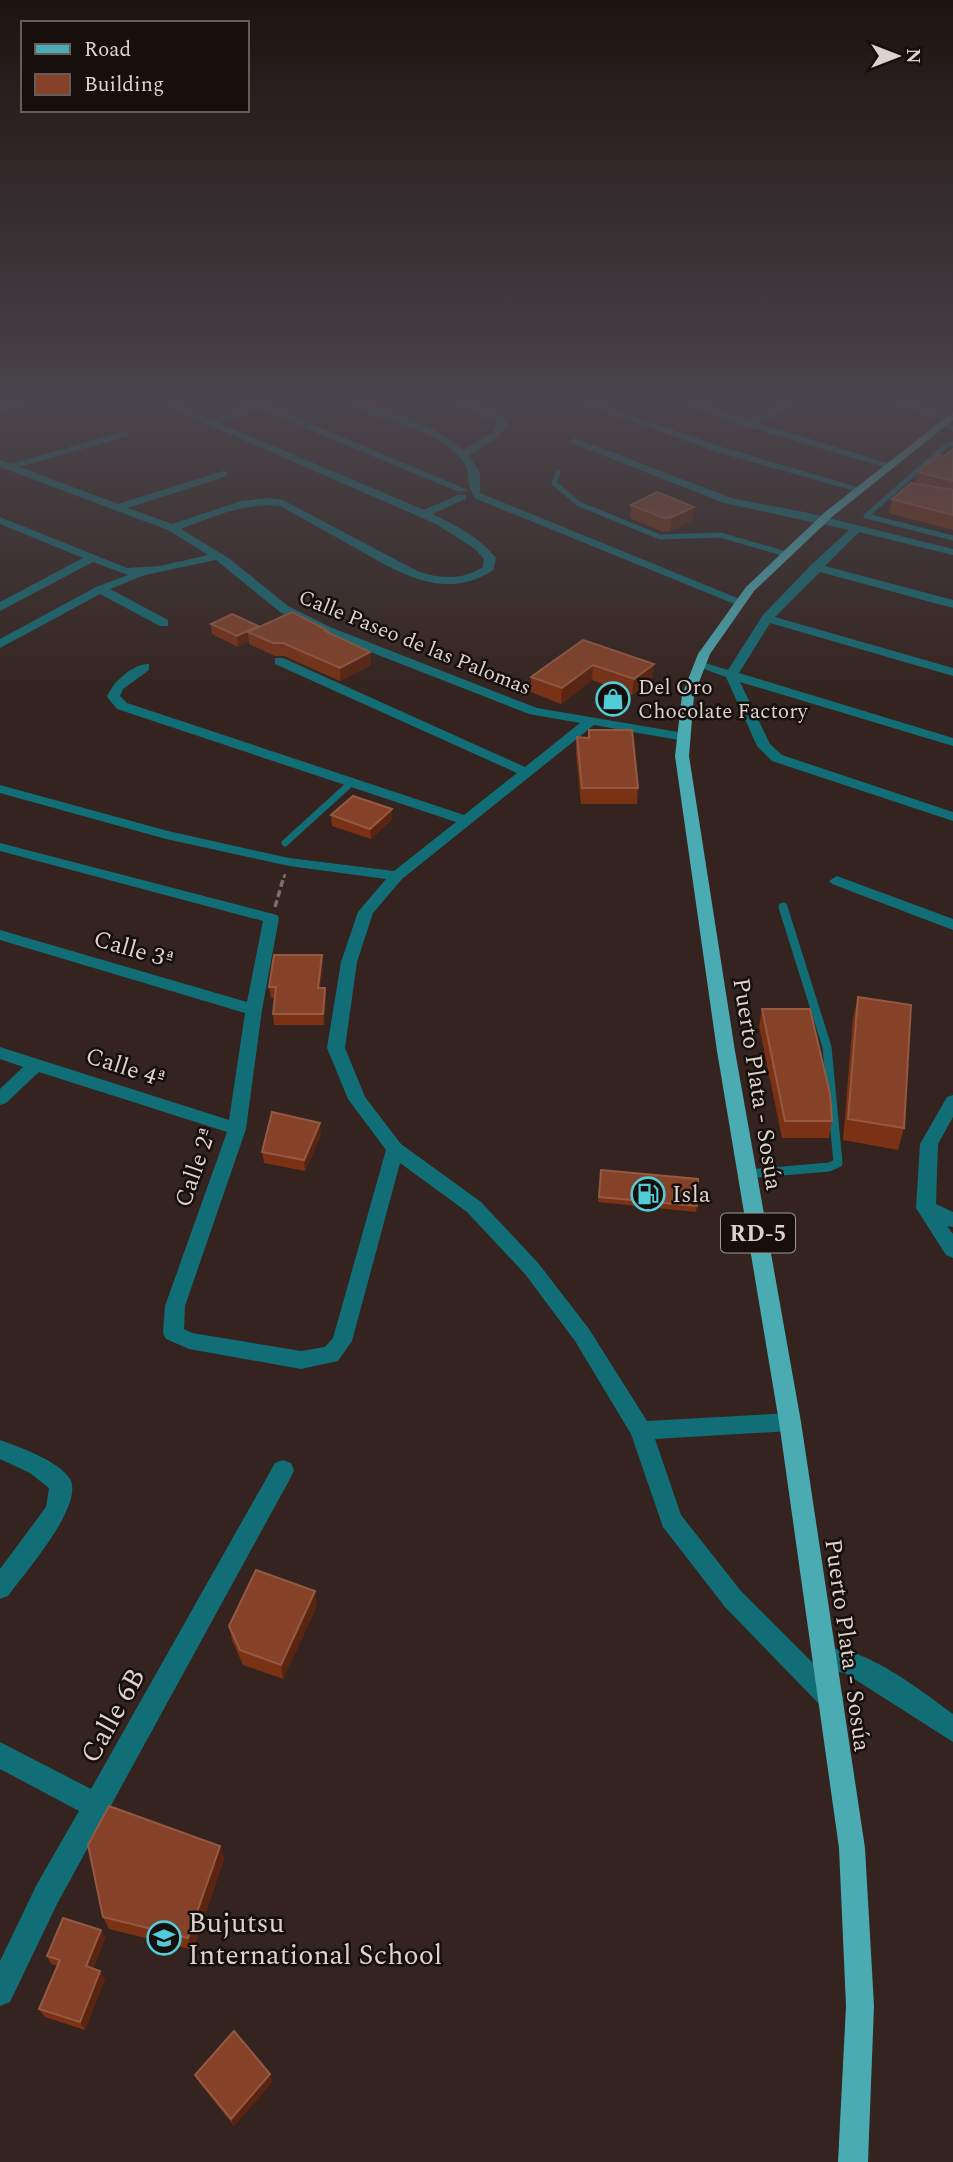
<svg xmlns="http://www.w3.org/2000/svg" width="953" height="2162" viewBox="0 0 953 2162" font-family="Spectral,serif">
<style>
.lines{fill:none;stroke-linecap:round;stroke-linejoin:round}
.path-far1{stroke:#7c6d69;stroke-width:2.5;stroke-dasharray:5 2.5;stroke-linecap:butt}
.path{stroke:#7c6d69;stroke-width:3.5;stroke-dasharray:7 3.5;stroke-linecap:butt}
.lane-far2{stroke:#126e76;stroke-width:5}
.lane-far1{stroke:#126e76;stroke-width:7}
.lane{stroke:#126e76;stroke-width:9}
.street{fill:#126e76;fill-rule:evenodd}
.primary{fill:#4babb3;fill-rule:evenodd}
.wall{fill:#7a3114}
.shaded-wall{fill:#5a2410}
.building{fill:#854228;stroke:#935942;stroke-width:2}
.labels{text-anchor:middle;stroke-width:5;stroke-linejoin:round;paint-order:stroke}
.far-street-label{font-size:21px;fill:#ddd2ce;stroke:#160f0c}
.far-poi-label{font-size:21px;fill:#ddd2ce;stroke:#160f0c;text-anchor:start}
.shield{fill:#160f0c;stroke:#a19894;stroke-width:2}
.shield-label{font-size:23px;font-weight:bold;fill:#ddd2ce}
.street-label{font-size:24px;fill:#ddd2ce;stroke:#160f0c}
.poi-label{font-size:24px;fill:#ddd2ce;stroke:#160f0c;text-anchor:start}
.near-street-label{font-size:28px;fill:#ddd2ce;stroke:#160f0c}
.near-poi-label{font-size:28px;fill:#ddd2ce;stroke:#160f0c;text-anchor:start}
</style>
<rect width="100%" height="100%" fill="#34231e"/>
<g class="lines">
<path class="path-far1" d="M284,878L285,874"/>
<path class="path" d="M275,907L284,876"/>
<path class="lane-far2" d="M942,422L953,429
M953,444H948L866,516L953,538
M558,472L554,483L579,504L660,537L720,535L786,554"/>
<path class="lane-far1" d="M285,843L352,782"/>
<path class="lane" d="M747,1174L829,1167L838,1163L827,1047L783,907"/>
<path class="street" d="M11,404H27L0,414V408Z
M161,404H175L211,420L250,404H264L468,490L459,492L259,409L219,423L424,510L458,495H466V499L432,514C456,525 479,537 496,558L493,570C444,603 396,571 352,546C328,533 304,519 280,506C245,502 213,517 181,529L230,559L288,606L330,627L537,708L684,733L691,737L684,741L594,725L402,879L373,913L357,962L345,1048L365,1097L401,1144L481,1202L539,1264L589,1329L647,1421L790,1413L798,1415L801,1422L798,1429L790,1431L655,1439L681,1515L741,1591L815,1665L813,1659L816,1651C853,1636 923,1692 953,1714V1742L845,1673L819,1668L840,1689L843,1698L840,1707L831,1710L822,1707L725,1607L663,1527L631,1434L575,1341L525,1274L467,1212L400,1163L352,1341L338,1361L301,1369L189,1349L166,1339L163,1333L165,1306L227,1132L39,1072L6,1103L0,1105V1089L23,1067L0,1059V1047L229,1120L245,1013L0,940V930L247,1002L263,921L0,851V843L277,915L279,918L262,1010L246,1129L185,1306L184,1329L192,1333L301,1351L325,1347L333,1338L386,1150L348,1099L327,1048L341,962L358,912L386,879L289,866L166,839L0,793V785L168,831L289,858L394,871L456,822L117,709L107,697C112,683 133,663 149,664V670L123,689L120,696L127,703L464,815L517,773L275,664V658H283L525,767L580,723L529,714L322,633L280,612L216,560L145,575L110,589L168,620V626H160L100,594L0,648V639L96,587L128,575L93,562L0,611V602L83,558L0,524V517L127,568L160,566L208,555L168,530L0,467V460L11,464L125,431L128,432V436L20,467L118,504L223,471L227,472V476L128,508L172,524L241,501L269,498L283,500L419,572C442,579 463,580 483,567L484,559L475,549L436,524Z
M350,404C384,404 438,427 463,450L493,432L498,423L455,404C472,404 496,410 508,423L500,436L469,455L480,473V493L747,602L737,605L474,498C474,495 472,493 471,490C466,480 471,471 462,460C435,425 384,426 350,404Z
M582,404H597L728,449L864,489L855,491L720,453Z
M683,404H699L750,420L785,404H799L759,423L893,465L884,467L745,426Z
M891,404H908L952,418L947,421Z
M575,438L731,498L804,512L953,549V555L859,532L825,566L953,600V608L820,572L775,617L953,668V676L770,623L739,673L953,738V746L740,682L770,744L782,755L953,812V821L772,761L757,746L726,677L693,665L699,661L728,670L763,615L811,565L849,530L724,503L572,443L570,441Z
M837,876L953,919V930L832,884L829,881Z
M953,1095V1117L938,1144L936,1204L953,1212V1227L947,1226L953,1234V1258L946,1255L916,1208L920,1144L947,1097Z
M0,1440C20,1447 59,1461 70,1479C85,1505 23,1575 8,1596L0,1599V1569L46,1507L49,1488L30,1473L0,1459Z
M283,1460L291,1463L294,1470L291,1477L57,1904L10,2002L0,2006V1961L37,1884L79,1811L0,1769V1742L91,1789L275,1463Z"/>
<path class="primary" d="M953,412V420L833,516L754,591L710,654L694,695L689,756L735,1051L801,1422L865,1848L874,2006L868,2162H838L846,2006L839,1848L779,1422L717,1051L675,756L682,695L698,654L746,587L825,512Z"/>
</g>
<path class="wall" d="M953,449V530L889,513L892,499L915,483L918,472L944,456Z
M631,505L694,507L693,520L670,531L663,532L630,518Z
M211,624L258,627L327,630V632L370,652L371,665L340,681L284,656H275L249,644V641L238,647L212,634Z
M583,640L652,679L632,695L592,680L561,704L531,692V677Z
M589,730L638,788L637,804H581L576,753L577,737L588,738Z
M392,809V819L371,839L332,826L331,815Z
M322,955L323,966L320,988H325L326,999L324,1025H274L273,1014L275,998H271L269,987Z
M858,997L904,1128L898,1150L843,1140L853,1018Z
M762,1009L832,1121L829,1138H782L759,1026Z
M321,1135L305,1171L264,1163L262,1152Z
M601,1170L697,1206L696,1212L598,1202Z
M317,1606L283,1679L243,1665L232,1640L229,1626Z
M220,1846L224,1859L193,1950L109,1929L103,1917Z
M101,1930L105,1938L93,1968L105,1979L85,2030L45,2017L39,2009L58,1966L51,1964L47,1956Z
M195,2075L273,2081L234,2126L199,2082Z"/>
<path class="shaded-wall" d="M694,507L693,520L670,531L672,517Z
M258,626L259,636L248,632L249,641L238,647L237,636Z
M370,652L371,665L340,681V668Z
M654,664L652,679L632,695L634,679Z
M593,665L592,680L561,704L562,688Z
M392,809V819L371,839L370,829Z
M322,955L323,966L319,999L318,988Z
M325,988L326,999L324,1025L323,1014Z
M320,1123L321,1135L305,1171L304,1160Z
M315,1591L317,1606L283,1679L281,1665Z
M220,1846L224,1859L193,1950L188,1938Z
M101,1930L105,1938L90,1974L86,1966Z
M100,1971L105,1979L85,2030L80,2022Z
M270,2074L273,2081L234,2126L231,2119Z"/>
<path class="building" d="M953,449V481L918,472L938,455L944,456Z
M911,483L953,490V515L892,499Z
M657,492L694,507L672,517L664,518L631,505Z
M292,612L327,630L325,631L370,652L340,668L283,643H273L248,632Z
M232,614L258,626L237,636L211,624Z
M583,640L654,664L634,679L593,665L562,688L531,677Z
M589,730H632L638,788H582L577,737L589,738Z
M353,796L392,809L370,829L331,815Z
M274,955H322L318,988H325L323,1014H273L276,987H269Z
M858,997L911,1005L904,1128L848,1119Z
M762,1009H810L830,1094L832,1121H785Z
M272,1112L320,1123L304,1160L262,1152Z
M601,1170L698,1179L697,1206L599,1197Z
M256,1570L315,1591L281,1665L240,1650L229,1626Z
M109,1806L220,1846L188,1938L103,1917L88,1845Z
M63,1918L101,1930L86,1966L100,1971L80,2022L39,2009L60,1960L47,1956Z
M234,2031L270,2074L231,2119L195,2075Z"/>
<linearGradient id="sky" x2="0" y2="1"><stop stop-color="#1d1310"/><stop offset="0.57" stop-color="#4a454c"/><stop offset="1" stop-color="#4a454c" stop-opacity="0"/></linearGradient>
<rect width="953" height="707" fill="url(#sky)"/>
<defs>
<symbol id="shop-ring" viewBox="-11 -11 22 22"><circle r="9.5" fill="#160f0c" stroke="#52ccd6" stroke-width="1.5"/><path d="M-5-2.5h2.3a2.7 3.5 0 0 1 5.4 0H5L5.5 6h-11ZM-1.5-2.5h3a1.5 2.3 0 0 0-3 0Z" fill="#52ccd6"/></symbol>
<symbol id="fuel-ring" viewBox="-11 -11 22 22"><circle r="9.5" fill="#160f0c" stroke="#52ccd6" stroke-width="1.5"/><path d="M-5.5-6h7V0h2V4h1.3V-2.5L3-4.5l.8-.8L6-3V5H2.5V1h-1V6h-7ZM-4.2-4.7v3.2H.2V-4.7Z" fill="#52ccd6"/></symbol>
<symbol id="school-ring" viewBox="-11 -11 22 22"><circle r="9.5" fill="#160f0c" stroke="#52ccd6" stroke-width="1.5"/><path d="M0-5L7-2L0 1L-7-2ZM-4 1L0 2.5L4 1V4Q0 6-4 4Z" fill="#52ccd6"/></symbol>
</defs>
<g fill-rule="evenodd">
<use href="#shop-ring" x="594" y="680" width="38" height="38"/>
<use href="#fuel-ring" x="629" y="1175" width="38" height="38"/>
<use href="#school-ring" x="145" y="1919" width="38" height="38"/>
</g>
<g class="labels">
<g class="far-street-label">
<text transform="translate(415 642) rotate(22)" y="7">Calle Paseo de las Palomas</text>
</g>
<g class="far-poi-label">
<text x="638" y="694">Del Oro<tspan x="638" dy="24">Chocolate Factory</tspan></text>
</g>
<rect class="shield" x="721" y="1213.5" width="74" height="39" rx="5"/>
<g class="shield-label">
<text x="758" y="1241">RD-5</text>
</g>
<g class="street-label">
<text transform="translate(134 949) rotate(16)" y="8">Calle 3ª</text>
<text transform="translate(126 1067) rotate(18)" y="8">Calle 4ª</text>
<text transform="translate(758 1084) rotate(81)" y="8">Puerto Plata - Sosúa</text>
<text transform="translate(195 1167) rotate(-71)" y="8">Calle 2ª</text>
<text transform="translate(848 1645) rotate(82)" y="8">Puerto Plata - Sosúa</text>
</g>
<g class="poi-label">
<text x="672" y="1202">Isla</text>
</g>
<g class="near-street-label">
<text transform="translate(112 1715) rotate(-61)" y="10">Calle 6B</text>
</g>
<g class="near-poi-label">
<text x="188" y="1932">Bujutsu<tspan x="188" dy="32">International School</tspan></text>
</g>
</g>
<rect x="21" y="21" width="228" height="91" fill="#160f0c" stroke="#665d5a" stroke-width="2"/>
<rect x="35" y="44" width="35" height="10" fill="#4babb3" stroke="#665d5a" stroke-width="2"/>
<text x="84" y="56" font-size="21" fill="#ddd2ce">Road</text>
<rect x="35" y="74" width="35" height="21" fill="#854228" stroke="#665d5a" stroke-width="2"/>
<text x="84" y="91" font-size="21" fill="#ddd2ce">Building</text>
<g transform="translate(897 56) rotate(90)" stroke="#160f0c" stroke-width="5" paint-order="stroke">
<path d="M0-5L12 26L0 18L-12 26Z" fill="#ddd2ce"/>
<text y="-10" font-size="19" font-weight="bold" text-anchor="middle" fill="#ddd2ce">N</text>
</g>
</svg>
